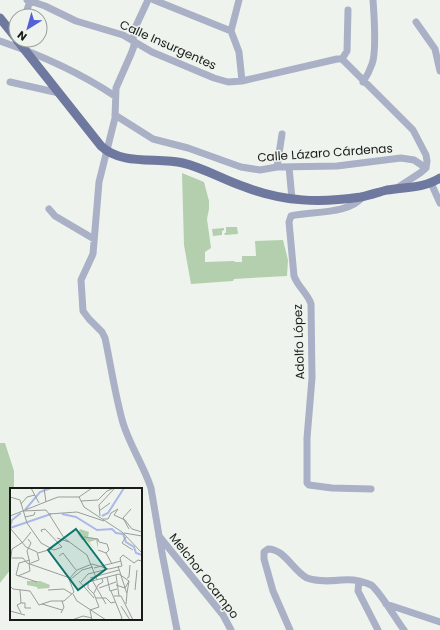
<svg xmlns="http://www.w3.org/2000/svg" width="440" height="630" viewBox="0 0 440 630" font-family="Poppins,sans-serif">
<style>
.green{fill:#b3cfae}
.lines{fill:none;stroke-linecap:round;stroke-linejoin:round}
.minor{stroke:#aab0c6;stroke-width:7}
.major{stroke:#6f789e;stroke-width:9}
.labels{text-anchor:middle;stroke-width:3;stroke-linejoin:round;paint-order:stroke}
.street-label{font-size:12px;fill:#191b19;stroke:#eef4ed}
.inset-river{fill:none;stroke:#acb8e8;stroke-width:2}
.inset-road{fill:none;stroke:#999d98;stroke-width:1}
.view{fill:#0f766e;fill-opacity:0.15;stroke:#0f766e;stroke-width:2}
.inset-edge{fill:none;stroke:#191b19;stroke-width:2}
</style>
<rect width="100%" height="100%" fill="#eef4ed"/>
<path class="green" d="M182,173L204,182L209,201V209L207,219L211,248L205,252V262L234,261L235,262H242V256H256L255,241L283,240L288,260L287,276L234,279L233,281L191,284L184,245Z
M226,227H237L238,234L225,235L224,233H226Z
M224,228V230L222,231V235L213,236L212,229Z
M0,443H5L14,471V489H11V569L0,583Z"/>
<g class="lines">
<path class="minor" d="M27,0L45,6L76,21L123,35L152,52L214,78L228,82L242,81L337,59H342L413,130L426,155L427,161L426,168L420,173L397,188
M148,0L135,28L133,39L134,46L131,54L116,88L115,118L99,182L93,254L81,280L83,311L89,319L102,332L105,338C111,366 115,395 123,423C130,446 144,466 151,488L162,553L177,630
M154,0L231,31
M239,0L231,31L239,52L242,81
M25,16L30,1
M416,22L435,49L440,71
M0,41C41,55 79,72 115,96
M342,59L347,51L348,10
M10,82L59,93
M363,82C367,76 370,70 372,64C377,51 374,15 373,0
M115,115L153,139L188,148L241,167L260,170L277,167L337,166L401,158L414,160L426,168
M277,167L282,134
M289,167L292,199
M431,183L440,203
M363,196C350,215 311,211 291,216L289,222L294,276C298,287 308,294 311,304L312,378L307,438V483L309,485L332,488L371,489
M49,209L55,216L94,239
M159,536L223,615L231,630
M359,581L358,591L378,630
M386,604L440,622
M290,630L273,591L264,559V552L268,549C285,549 293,571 307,578C318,582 330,581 341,580C351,579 361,580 371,585C379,590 397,621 404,630"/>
<path class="major" d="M0,18L16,38
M17,40L101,146C122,166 157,157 183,163C204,168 224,180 245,187C284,202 320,203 361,197C370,195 379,192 387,190C405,187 425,188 440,178"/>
</g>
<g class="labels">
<g class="street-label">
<text transform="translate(168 45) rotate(24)" y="4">Calle Insurgentes</text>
<text transform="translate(325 153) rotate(-4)" y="4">Calle Lázaro Cárdenas</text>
<text transform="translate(299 342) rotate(-92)" y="4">Adolfo López</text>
<text transform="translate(204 576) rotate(52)" y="4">Melchor Ocampo</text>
</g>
</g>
<g transform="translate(10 488)">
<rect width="132" height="132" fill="#eef4ed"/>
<path d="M70,41L79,44L78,49L88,51V61L86,52L79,54L87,63L76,52H72L68,46ZM17,93H30L40,97L39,100L28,101L27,99L17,97Z" fill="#b3cfae"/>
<path class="inset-river" d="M15,22L30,4L41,0M52,26L66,29L87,42L102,41L106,45L113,46L116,54L124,59L126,65L132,67M92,28L98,25L114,0M0,39L2,32L11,25M0,40L41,26"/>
<path class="inset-road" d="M21,0L29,15M34,0L36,14M0,9L10,12L17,35L31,55L44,62L52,59M69,9L82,0M71,13L88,12L97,3L104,0M11,16L17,9L25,7M13,23L36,22L39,26M89,23L100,15M0,28L48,9H69L74,19L112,44L132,65M90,28L89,17L104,1M15,29L24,27L25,24M93,31H98L101,25L108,21L104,27L115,32L122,41L132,44M0,40L16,59L27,64L29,72L21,75M119,41L113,30L121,21M32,44L31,42L35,41L52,59M114,45L132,48M74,49L88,51L89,54L97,56L99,62L96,65M116,49L112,55L123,62M47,50L59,54M18,51L21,55L17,63L20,76M88,62L96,65L102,76M28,65L42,61M49,68L53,65L66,82M2,70H13L17,75L60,90M0,76L2,61L13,54L21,44M108,78L117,106L116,116M84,80L111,73M6,87L9,75L20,72M6,87L27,94M106,87L109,108M8,88L20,83L19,75M97,89L100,103L107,101M80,90L109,82M117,90L119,89L120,77M61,91L72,82L83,79M82,92L96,116M87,92L77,67L54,50L39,26L67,24L94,33M69,93L84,110M71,94L78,86L98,81M106,97L115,100L119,93M0,98L3,101L20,103L29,117L41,113H54L64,104L59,91L67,82L82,76L99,81L112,78L110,70L113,67L124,75L128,72L132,73M89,100L106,94M10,102L11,115L7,117L11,125M38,102L54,101L62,106M125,102L127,82M101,103L112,130L110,132M84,105L88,97L93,94L92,91M63,106L67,113L96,132M104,108H111L123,132M86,110H96L101,115L105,114M11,115H15V120H21M32,116L52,122M111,118L120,132M0,123L15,127M51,125L54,119L52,113M62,132L73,128L82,130M82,132L80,122L89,119L84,106L78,100V94L109,86L119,93L117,105"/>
<path class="view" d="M66,41L96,81L68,102L38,62Z"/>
<rect width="132" height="132" class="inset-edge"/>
</g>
<g transform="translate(28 28) rotate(217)"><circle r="19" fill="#eef4ed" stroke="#999d98"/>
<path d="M0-3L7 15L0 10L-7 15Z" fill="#5361d7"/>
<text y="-6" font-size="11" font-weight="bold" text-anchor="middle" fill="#191b19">N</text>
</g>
</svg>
